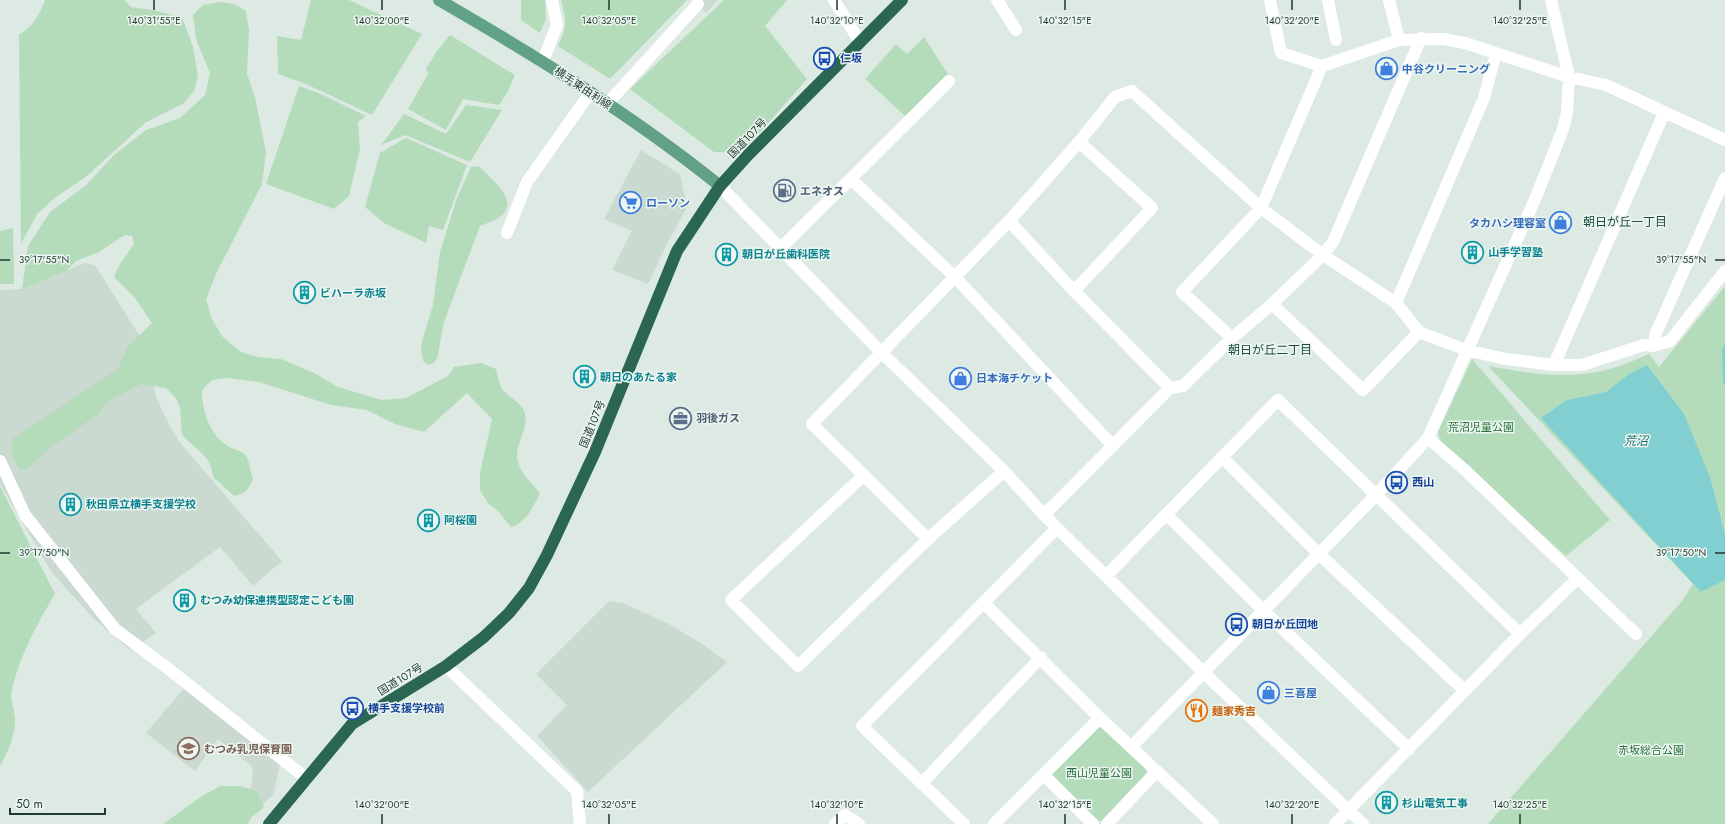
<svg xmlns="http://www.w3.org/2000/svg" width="1725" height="824" viewBox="0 0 1725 824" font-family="Jost,'Noto Sans JP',sans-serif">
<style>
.built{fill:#cbdad1}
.green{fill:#b5dcba}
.water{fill:#82cfd2}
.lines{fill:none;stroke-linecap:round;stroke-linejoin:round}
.minor{stroke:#fff;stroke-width:12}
.major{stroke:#60a188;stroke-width:12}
.highway{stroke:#2a6652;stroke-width:12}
.ticks{fill:none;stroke:#1f392f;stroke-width:1.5}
.labels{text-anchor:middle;stroke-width:3;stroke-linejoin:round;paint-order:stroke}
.transit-label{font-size:11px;font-weight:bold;fill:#164399;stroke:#edf6f1;text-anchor:start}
.shop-label{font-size:11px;font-weight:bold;fill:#366cbe;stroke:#edf6f1;text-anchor:start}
.street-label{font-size:11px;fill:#1f392f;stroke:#edf6f1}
.service-label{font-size:11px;font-weight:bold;fill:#4e5e75;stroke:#edf6f1;text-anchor:start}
.culture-label{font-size:11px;font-weight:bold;fill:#0d838f;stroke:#edf6f1;text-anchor:start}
.park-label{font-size:11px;fill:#28713b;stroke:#edf6f1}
.food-label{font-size:11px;font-weight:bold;fill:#c56008;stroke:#edf6f1;text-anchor:start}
.education-label{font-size:11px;font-weight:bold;fill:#785e54;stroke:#edf6f1;text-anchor:start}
.neighbourhood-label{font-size:12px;fill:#1a4c39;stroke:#edf6f1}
.water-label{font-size:12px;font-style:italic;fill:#187276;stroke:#edf6f1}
.ticks-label{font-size:10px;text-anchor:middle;fill:#1f392f;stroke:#edf6f1;stroke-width:3;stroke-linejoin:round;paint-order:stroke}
</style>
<rect width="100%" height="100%" fill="#ddeae3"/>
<path class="built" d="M694,0H718L706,13Z
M641,150L680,174L687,207L668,242L648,284L612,270L632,231L604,219Z
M84,263L95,265L141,338L157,399L169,424L181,444L282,561L253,586L220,547L136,609L156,633L130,650L94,619L52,573L0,484V290L22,289Z
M609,601L623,603L669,624L702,644L727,662L588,792L537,736L567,705L536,674Z
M184,688L280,763L274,794L257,810L249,805L253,770L251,766L218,739L195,771L146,733Z"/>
<path class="green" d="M45,0H124L131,7L152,10L182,17L193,47L198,76L194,91L184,103L145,123L87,176L56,197L37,214L21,244L19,35C33,26 39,16 45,0Z
M311,0H349L422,34L372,115L306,84L278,74L277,36L301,40Z
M521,0H545L546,19L540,33L521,20Z
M561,0H687L610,79L558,46C567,25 567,23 561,0Z
M724,0H787L765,26L807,79L746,148L730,152H714L630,89Z
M221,2L234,4L246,11L249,30L247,74L255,97L266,152L262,184L217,272L206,299L212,319L222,336L241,352L258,357L281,359L314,373L338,387L382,400L406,398L448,376L454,367L481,363L496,369C498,375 499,385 503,390C509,398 520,401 524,411C531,428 513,444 518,462C521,475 533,483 540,494C533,507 526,523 511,527L498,511L488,503L480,490V473L492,419L467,393L424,432L395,424L367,410L331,405L259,382L226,378L212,380L202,390C202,412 210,435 229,447C236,450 244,451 247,458C250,464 250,472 253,479C249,489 245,494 234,496L213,477C212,456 195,449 182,435L180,408L176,398L166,388L141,384L109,401L96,416L53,445L27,469L20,470C12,459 9,452 13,439L118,369L127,347L152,323L135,298L114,277L120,264L134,244L132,236L125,235L99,252L76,261L66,271L22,289L28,246L50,212L85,186L114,155L146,130L180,118L205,95L210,73L196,39L193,15L203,5Z
M450,35L515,75L507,93L499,105L463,99L446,130L408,109L428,74L426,69L437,51Z
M924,37L948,74L905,116L865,79L896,44L907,54Z
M299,86L321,94L366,116L358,122L360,149L349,196L334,209L266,184Z
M466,105L502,110L470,162L405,135L381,145L404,114L446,134Z
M406,138L467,165L443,230L429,226L426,243L384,223L365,207L380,153Z
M479,166C489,178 521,200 501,216C495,221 487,223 480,226L443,325L438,356L434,363L429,365L423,361L421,345L433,305L440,252L457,198L471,167Z
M13,228L14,284H0V231Z
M1725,286V824H1488L1682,601L1693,584L1488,366C1521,372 1557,378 1591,373C1611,370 1631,362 1649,354L1659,367Z
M1472,359L1610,520L1566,556L1440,441L1438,432Z
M0,486L55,594C37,624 20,655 12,689C9,700 16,712 15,723C14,738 7,754 0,766Z
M1097,725H1104L1147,767L1146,774L1101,821H1095L1051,778V771Z
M220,786H240L257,791L264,807L251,818L248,824H163L202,796Z"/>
<path class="water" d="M1725,344V385L1723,382L1722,349Z
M1647,365L1684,414L1710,477L1725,534V580L1701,592L1541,418L1567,400L1606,392L1629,374Z"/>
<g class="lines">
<path class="minor" d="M834,0L860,42
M997,0L1016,30
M1270,0L1281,53L1322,66L1399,40L1443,39L1465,43L1569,77L1606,85L1725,140
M1328,0L1336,40
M1389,0L1399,40
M543,61L557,25L552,0
M607,104L698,4
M851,179L955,277L1113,446
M720,186L881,352L1004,471L1044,515L1204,673L1363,824
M1009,221L1074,291L1170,388
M507,233L527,182L590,93
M781,248L949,81
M1074,291L1152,208L1079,142
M1396,303L1484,98L1496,53
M1272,304L1363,390L1419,332
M1232,338L1182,292L1261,208L1322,66
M1653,346L1656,333L1725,178
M1554,365L1664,113
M1428,438L1466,471L1636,634
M1222,457L1319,554L1465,691
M0,461L25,515L115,629L170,670L307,779
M863,476L731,600L798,666L928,539L1004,471
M1166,514L1264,611L1409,749
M1044,515L1170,388L1183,386L1232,338L1272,304L1323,255L1333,242L1421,38
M928,539L812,424L1009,221L1079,142L1115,97L1132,91L1261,208L1323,255L1396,303L1419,332L1466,350L1506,359L1554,365H1582L1644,345L1653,346L1670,341L1725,271
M1106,576L1278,400L1520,634
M984,603L1100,718L1213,824
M446,666L577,791L580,824
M1131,747L1376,495L1428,438L1536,197L1563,129L1567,112L1569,77L1551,0
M1044,775L1093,824
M922,783L1041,657
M835,824L845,815L859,824
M964,824L862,726L1057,528
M994,824L1100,718
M1107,824L1157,771
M1335,824L1520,634L1577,579"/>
<path class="major" d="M439,0C536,56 632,115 720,186"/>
<path class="highway" d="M269,824L352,724L446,666L484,637L509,613L529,588L547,555L595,452L677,251L720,186L748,155L902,0"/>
</g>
<path class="ticks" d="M154,0V10M382,0V10M609,0V10M837,0V10M1065,0V10M1292,0V10M1520,0V10M0,260H10M1715,260H1725M0,553H10M1715,553H1725M382,814V824M609,814V824M837,814V824M1065,814V824M1292,814V824M1520,814V824"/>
<defs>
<symbol id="bus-ring" viewBox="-11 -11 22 22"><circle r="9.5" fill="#edf6f1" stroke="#1a4fb4" stroke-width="1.5"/><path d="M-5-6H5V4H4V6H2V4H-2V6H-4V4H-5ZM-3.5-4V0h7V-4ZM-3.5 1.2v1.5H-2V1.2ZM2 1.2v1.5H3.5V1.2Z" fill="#1a4fb4"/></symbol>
<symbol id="shop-ring" viewBox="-11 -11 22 22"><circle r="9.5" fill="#edf6f1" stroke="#3f7fe0" stroke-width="1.5"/><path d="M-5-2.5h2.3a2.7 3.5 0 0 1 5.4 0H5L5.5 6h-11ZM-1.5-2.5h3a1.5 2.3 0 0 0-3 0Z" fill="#3f7fe0"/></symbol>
<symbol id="fuel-ring" viewBox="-11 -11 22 22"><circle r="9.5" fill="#edf6f1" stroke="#5c6f8a" stroke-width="1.5"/><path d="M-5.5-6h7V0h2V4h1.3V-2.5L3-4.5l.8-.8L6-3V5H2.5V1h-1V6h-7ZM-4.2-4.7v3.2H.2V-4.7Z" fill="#5c6f8a"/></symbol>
<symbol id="supermarket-ring" viewBox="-11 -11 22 22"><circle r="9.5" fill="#edf6f1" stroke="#3f7fe0" stroke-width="1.5"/><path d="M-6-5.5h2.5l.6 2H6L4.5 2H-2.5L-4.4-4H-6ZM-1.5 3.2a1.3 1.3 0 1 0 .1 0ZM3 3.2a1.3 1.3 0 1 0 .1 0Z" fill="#3f7fe0"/></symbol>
<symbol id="building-ring" viewBox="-11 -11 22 22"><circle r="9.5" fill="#edf6f1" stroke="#0f9aa8" stroke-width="1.5"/><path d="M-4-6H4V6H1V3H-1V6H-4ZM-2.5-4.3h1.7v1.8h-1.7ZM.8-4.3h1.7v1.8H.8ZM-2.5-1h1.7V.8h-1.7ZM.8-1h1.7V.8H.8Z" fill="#0f9aa8"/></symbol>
<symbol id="office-ring" viewBox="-11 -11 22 22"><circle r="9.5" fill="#edf6f1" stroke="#5c6f8a" stroke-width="1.5"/><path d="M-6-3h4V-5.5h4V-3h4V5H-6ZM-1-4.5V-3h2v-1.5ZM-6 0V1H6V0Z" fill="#5c6f8a"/></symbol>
<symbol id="restaurant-ring" viewBox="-11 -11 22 22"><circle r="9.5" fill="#edf6f1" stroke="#e8710a" stroke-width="1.5"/><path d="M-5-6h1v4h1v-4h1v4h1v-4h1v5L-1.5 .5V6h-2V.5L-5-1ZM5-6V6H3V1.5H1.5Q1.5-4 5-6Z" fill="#e8710a"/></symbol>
<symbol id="school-ring" viewBox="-11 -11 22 22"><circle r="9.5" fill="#edf6f1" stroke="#8d6e63" stroke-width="1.5"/><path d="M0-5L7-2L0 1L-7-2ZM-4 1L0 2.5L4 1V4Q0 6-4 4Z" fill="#8d6e63"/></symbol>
</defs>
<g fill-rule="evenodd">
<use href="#bus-ring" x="812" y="46" width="25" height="25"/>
<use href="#shop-ring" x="1374" y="56" width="25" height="25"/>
<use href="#fuel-ring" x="772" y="178" width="25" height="25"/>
<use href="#supermarket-ring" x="618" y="190" width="25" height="25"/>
<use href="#shop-ring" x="1548" y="210" width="25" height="25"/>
<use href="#building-ring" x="1460" y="240" width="25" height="25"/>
<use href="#building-ring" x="714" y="242" width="25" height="25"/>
<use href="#building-ring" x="292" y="280" width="25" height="25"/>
<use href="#building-ring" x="572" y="364" width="25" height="25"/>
<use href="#shop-ring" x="948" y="366" width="25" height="25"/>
<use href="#office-ring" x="668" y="406" width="25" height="25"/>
<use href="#bus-ring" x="1384" y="470" width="25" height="25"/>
<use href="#building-ring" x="58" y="492" width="25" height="25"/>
<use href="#building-ring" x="416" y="508" width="25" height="25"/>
<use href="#building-ring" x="172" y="588" width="25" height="25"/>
<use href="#bus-ring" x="1224" y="612" width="25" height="25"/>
<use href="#shop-ring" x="1256" y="680" width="25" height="25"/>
<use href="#bus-ring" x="340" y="696" width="25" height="25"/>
<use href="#restaurant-ring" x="1184" y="698" width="25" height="25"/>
<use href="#school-ring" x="176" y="736" width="25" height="25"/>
<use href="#building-ring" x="1374" y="790" width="25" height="25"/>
</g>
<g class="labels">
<g class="transit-label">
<text x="840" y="62">仁坂</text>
<text x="1412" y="486">西山</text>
<text x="1252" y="628">朝日が丘団地</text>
<text x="368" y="712">横手支援学校前</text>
</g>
<g class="shop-label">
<text x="1402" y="73">中谷クリーニング</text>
<text x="646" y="207">ローソン</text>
<text x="1546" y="227" text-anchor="end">タカハシ理容室</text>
<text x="976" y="382">日本海チケット</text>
<text x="1284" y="697">三喜屋</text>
</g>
<g class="street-label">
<text transform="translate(583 88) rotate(34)" y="4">横手東由利線</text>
<text transform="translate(747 138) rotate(-46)" y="4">国道107号</text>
<text transform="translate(592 424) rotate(-68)" y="4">国道107号</text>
<text transform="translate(400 679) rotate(-32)" y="4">国道107号</text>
</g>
<g class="service-label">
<text x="800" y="195">エネオス</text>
<text x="696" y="422">羽後ガス</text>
</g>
<g class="culture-label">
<text x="1488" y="256">山手学習塾</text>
<text x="742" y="258">朝日が丘歯科医院</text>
<text x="320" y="297">ビハーラ赤坂</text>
<text x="600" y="381">朝日のあたる家</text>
<text x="86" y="508">秋田県立横手支援学校</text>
<text x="444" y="524">阿桜園</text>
<text x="200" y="604">むつみ幼保連携型認定こども園</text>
<text x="1402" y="807">杉山電気工事</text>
</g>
<g class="park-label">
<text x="1481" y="431">荒沼児童公園</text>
<text x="1651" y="754">赤坂総合公園</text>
<text x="1099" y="777">西山児童公園</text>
</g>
<g class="food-label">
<text x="1212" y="715">麺家秀吉</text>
</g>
<g class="education-label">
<text x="204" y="753">むつみ乳児保育園</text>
</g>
<g class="neighbourhood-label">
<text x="1625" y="226">朝日が丘一丁目</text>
<text x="1270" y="354">朝日が丘二丁目</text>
</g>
<g class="water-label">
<text x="1636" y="445">荒沼</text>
</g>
</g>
<g class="ticks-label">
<text x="154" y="24">140°31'55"E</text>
<text x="382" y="24">140°32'00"E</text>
<text x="609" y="24">140°32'05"E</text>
<text x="837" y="24">140°32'10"E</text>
<text x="1065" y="24">140°32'15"E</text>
<text x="1292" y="24">140°32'20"E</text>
<text x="1520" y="24">140°32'25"E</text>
<text x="44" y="263">39°17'55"N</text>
<text x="1681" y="263">39°17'55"N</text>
<text x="44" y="556">39°17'50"N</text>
<text x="1681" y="556">39°17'50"N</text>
<text x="382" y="808">140°32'00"E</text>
<text x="609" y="808">140°32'05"E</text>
<text x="837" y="808">140°32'10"E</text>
<text x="1065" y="808">140°32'15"E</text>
<text x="1292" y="808">140°32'20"E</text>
<text x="1520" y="808">140°32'25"E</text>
</g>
<path d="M10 808v6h95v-6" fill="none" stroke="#1f392f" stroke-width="2"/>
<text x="16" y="808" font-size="12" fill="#1f392f" stroke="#edf6f1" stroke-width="3" paint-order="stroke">50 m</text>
</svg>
